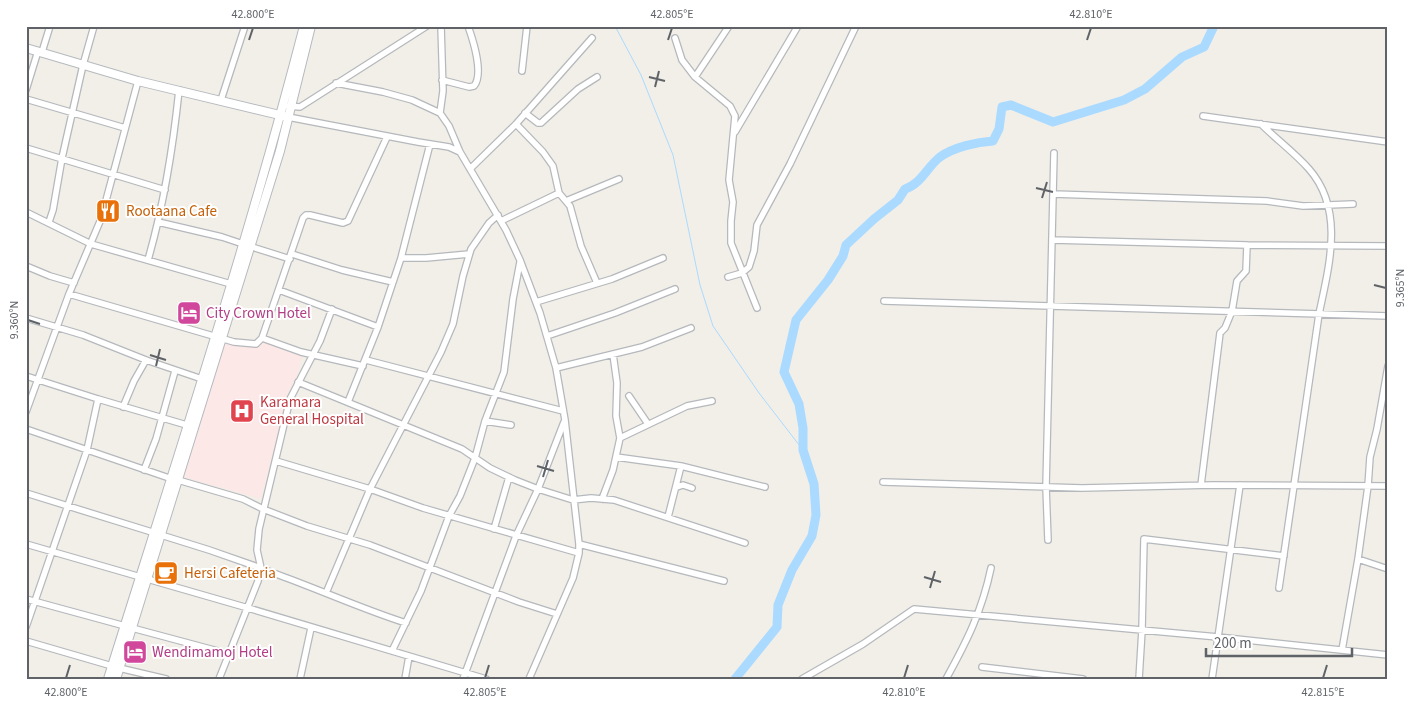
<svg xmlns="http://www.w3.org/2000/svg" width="1414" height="705" viewBox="0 0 1414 705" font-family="'Source Sans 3',sans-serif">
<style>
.medical{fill:#fce8e6}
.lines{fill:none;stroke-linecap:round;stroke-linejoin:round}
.stream{stroke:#aadaff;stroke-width:1}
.river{stroke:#aadaff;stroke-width:9}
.street-casing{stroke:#b5b8bc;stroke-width:8}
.secondary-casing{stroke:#b6babf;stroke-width:10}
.street{stroke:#fff;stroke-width:5.5}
.secondary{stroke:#fff;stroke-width:8}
.ticks{fill:none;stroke:#5f6368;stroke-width:2}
.labels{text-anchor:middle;stroke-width:4;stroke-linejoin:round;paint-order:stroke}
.food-label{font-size:15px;fill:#c56008;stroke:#fff;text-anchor:start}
.hotel-label{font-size:15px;fill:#b23c85;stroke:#fff;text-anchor:start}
.health-label{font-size:15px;fill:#be3a42;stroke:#fff;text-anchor:start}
.neatline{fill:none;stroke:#5f6368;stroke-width:2}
.ticks-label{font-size:12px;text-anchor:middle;fill:#5f6368}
</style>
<rect width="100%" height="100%" fill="#f1efe8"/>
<path class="medical" d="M263,341L302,356L297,376L288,393L261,499L183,477L223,342L234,346L245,347L256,346Z"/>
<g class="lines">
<path class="stream" d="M615,26L641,75L673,155L700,285L713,326L759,393L803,450"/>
<path class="river" d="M735,679L777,627L778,605L792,570L812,536L816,515L814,484L803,450V428L799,404L784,372L796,320L828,280L843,256L846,245L874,219L898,200L905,189C921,184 927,167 940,157C954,147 977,142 993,141L999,129L1002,107L1011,105L1053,122L1124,100L1145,89L1182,57L1204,47L1214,26"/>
<defs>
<path id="street" d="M675,38L682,60L695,77L730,106L735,116L729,180L733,202L731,221V243L757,308
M42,52L50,26
M522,71L527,26
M695,77L729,26
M442,80L469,87L474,86C484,74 473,40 468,26
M336,83L383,92L412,100L440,113L449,126L460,152
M26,90L38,51
M26,99L125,128
M221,100L245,26
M288,106L300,107L427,26
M440,113L443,91L441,26
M525,113L538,123H541L578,89L597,77
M1203,116L1388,142
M288,117L418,142L449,147L460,152L506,230L520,260L540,313L556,368L565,420L579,544V553L573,578L529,679
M516,124L543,152L553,166L559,193L570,206L581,246L597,283
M1261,124C1276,139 1295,153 1309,169C1345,210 1329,266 1319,314L1279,588
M735,132L798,26
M26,148L165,190
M470,169L516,124L592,38
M1053,194L1267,201L1303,206L1353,204
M566,201L619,179
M26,212L91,244L231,284
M501,221L559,193
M49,222L53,210L62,158L83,65L94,26
M158,222L222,237L243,244
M1052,240L1247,245L1388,246
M249,246L290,259
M292,254L342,270L393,282
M401,258H426L469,254
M148,260C164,204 173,148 179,90
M26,266L50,276L74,283
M728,277L742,273L749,267L754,251L757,225L790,164L856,26
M279,290L378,327
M69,294L234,342L256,344L262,338L303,218L306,215H310L343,223L348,221L387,137
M884,301L1388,316
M536,302L612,279L663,258
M26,318L83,335L146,360L202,379
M547,336L615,313L675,289
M262,338L301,352L363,366
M366,360L563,411
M556,368L642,347L691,328
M26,376L98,399L190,426
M298,382L462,449L490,468L515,480L538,489L573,500L591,498L614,500L745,543
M629,396L648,424
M348,402L378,327L401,258L430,144
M123,407L134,381L146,360
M26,412L69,294L101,219L138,81
M485,421L511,425
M26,429L172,479
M620,438L687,406L712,401
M616,457L681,466L765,487
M276,461L370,489L423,508L579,553
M144,470L156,439L175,371
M178,480L243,499L263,509L307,526L370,545L519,602L557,614
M883,482L1082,488L1213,485L1388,486
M1201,485L1220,333L1225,328L1232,311L1237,281L1246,271L1247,245
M677,487L683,485L692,488
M26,493L155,533
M602,499L613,470L620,438L616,416L617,383L613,354
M668,517L681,466
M494,529L509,477
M161,535C202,547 243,561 284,577C325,592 365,610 406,623
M1048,540L1046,487L1054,153
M26,544L248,608L486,679
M579,544L724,581
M1358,559L1388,569
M326,593L370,489L441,352L453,324L463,276L471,249L489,223L498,215
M26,599L125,626
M26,627L87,450L98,399
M132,628L229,654
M26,641L112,666
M1342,650L1358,559L1368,486L1370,457L1377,429L1388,366
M392,651L421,591L449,516L460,496L475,458L485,421L504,372L513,299L520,262
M982,667L1083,679
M119,668L166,679
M219,679L258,581L261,568L257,550L259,529L290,399L320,341L332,309
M300,679L311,628
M405,679L409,656
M463,679L516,536L538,489L564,422
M802,679L863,644L914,609L1218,637L1388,655
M946,679C967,641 982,611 991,568
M1139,679L1142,630L1144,539L1284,556
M1212,679L1240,485"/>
<path id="secondary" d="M26,48L138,81L284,116
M108,679C176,462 247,246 304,26
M116,679L280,151L311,26"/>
</defs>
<use href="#street" class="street-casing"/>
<use href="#secondary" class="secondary-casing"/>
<use href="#street" class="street"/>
<use href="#secondary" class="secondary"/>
</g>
<path class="ticks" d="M249,40L253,28M668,40L672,28M1087,40L1091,28M649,77L665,81M655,87L659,71M1036,188L1053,192M1042,198L1047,182M1374,285L1386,288M28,320L40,324M150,355L166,360M156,366L160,349M537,466L554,471M543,477L548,460M924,577L941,582M930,588L935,571M66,678L70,665M485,678L489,665M904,678L908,665M1323,678L1327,665"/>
<defs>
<symbol id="restaurant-square" viewBox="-11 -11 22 22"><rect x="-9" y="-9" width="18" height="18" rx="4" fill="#e8710a" stroke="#fff"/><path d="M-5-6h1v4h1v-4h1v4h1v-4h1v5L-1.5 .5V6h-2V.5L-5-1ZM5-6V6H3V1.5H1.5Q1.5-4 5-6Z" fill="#fff"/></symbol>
<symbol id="hotel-square" viewBox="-11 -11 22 22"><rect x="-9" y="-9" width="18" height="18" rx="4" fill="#d1479c" stroke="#fff"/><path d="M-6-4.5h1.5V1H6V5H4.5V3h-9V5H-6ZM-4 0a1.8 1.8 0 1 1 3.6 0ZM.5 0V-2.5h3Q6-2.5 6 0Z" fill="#fff"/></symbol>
<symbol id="hospital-square" viewBox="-11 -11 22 22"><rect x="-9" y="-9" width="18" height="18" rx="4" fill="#e0444e" stroke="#fff"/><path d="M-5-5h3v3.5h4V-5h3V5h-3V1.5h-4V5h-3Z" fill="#fff"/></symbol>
<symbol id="cafe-square" viewBox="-11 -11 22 22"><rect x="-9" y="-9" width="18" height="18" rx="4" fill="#e8710a" stroke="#fff"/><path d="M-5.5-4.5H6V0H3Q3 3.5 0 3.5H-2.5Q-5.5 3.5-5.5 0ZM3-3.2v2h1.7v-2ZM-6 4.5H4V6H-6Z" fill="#fff"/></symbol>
</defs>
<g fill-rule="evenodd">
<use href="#restaurant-square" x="94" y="197" width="28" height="28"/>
<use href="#hotel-square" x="175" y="299" width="28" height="28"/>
<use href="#hospital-square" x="228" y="397" width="28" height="28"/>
<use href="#cafe-square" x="152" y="559" width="28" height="28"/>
<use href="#hotel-square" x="121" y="638" width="28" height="28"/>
</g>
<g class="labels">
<g class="food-label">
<text x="126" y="216">Rootaana Cafe</text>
<text x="184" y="578">Hersi Cafeteria</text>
</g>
<g class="hotel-label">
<text x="206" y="318">City Crown Hotel</text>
<text x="152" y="657">Wendimamoj Hotel</text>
</g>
<g class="health-label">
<text x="260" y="407">Karamara<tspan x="260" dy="17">General Hospital</tspan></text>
</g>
</g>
<rect width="1414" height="705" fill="none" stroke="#ffffff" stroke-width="55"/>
<path d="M1206 648v8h146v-8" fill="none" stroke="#5f6368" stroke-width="2.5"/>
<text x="1214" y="648" font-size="15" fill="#5f6368" stroke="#ffffff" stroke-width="4" paint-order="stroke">200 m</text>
<rect x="28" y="28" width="1358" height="650" class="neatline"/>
<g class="ticks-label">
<text x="253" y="18">42.800°E</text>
<text x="672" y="18">42.805°E</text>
<text x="1091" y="18">42.810°E</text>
<text transform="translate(1400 288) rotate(-90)" y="4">9.365°N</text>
<text transform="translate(14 320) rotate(-90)" y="4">9.360°N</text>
<text x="66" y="696">42.800°E</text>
<text x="485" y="696">42.805°E</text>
<text x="904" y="696">42.810°E</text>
<text x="1323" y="696">42.815°E</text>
</g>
</svg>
